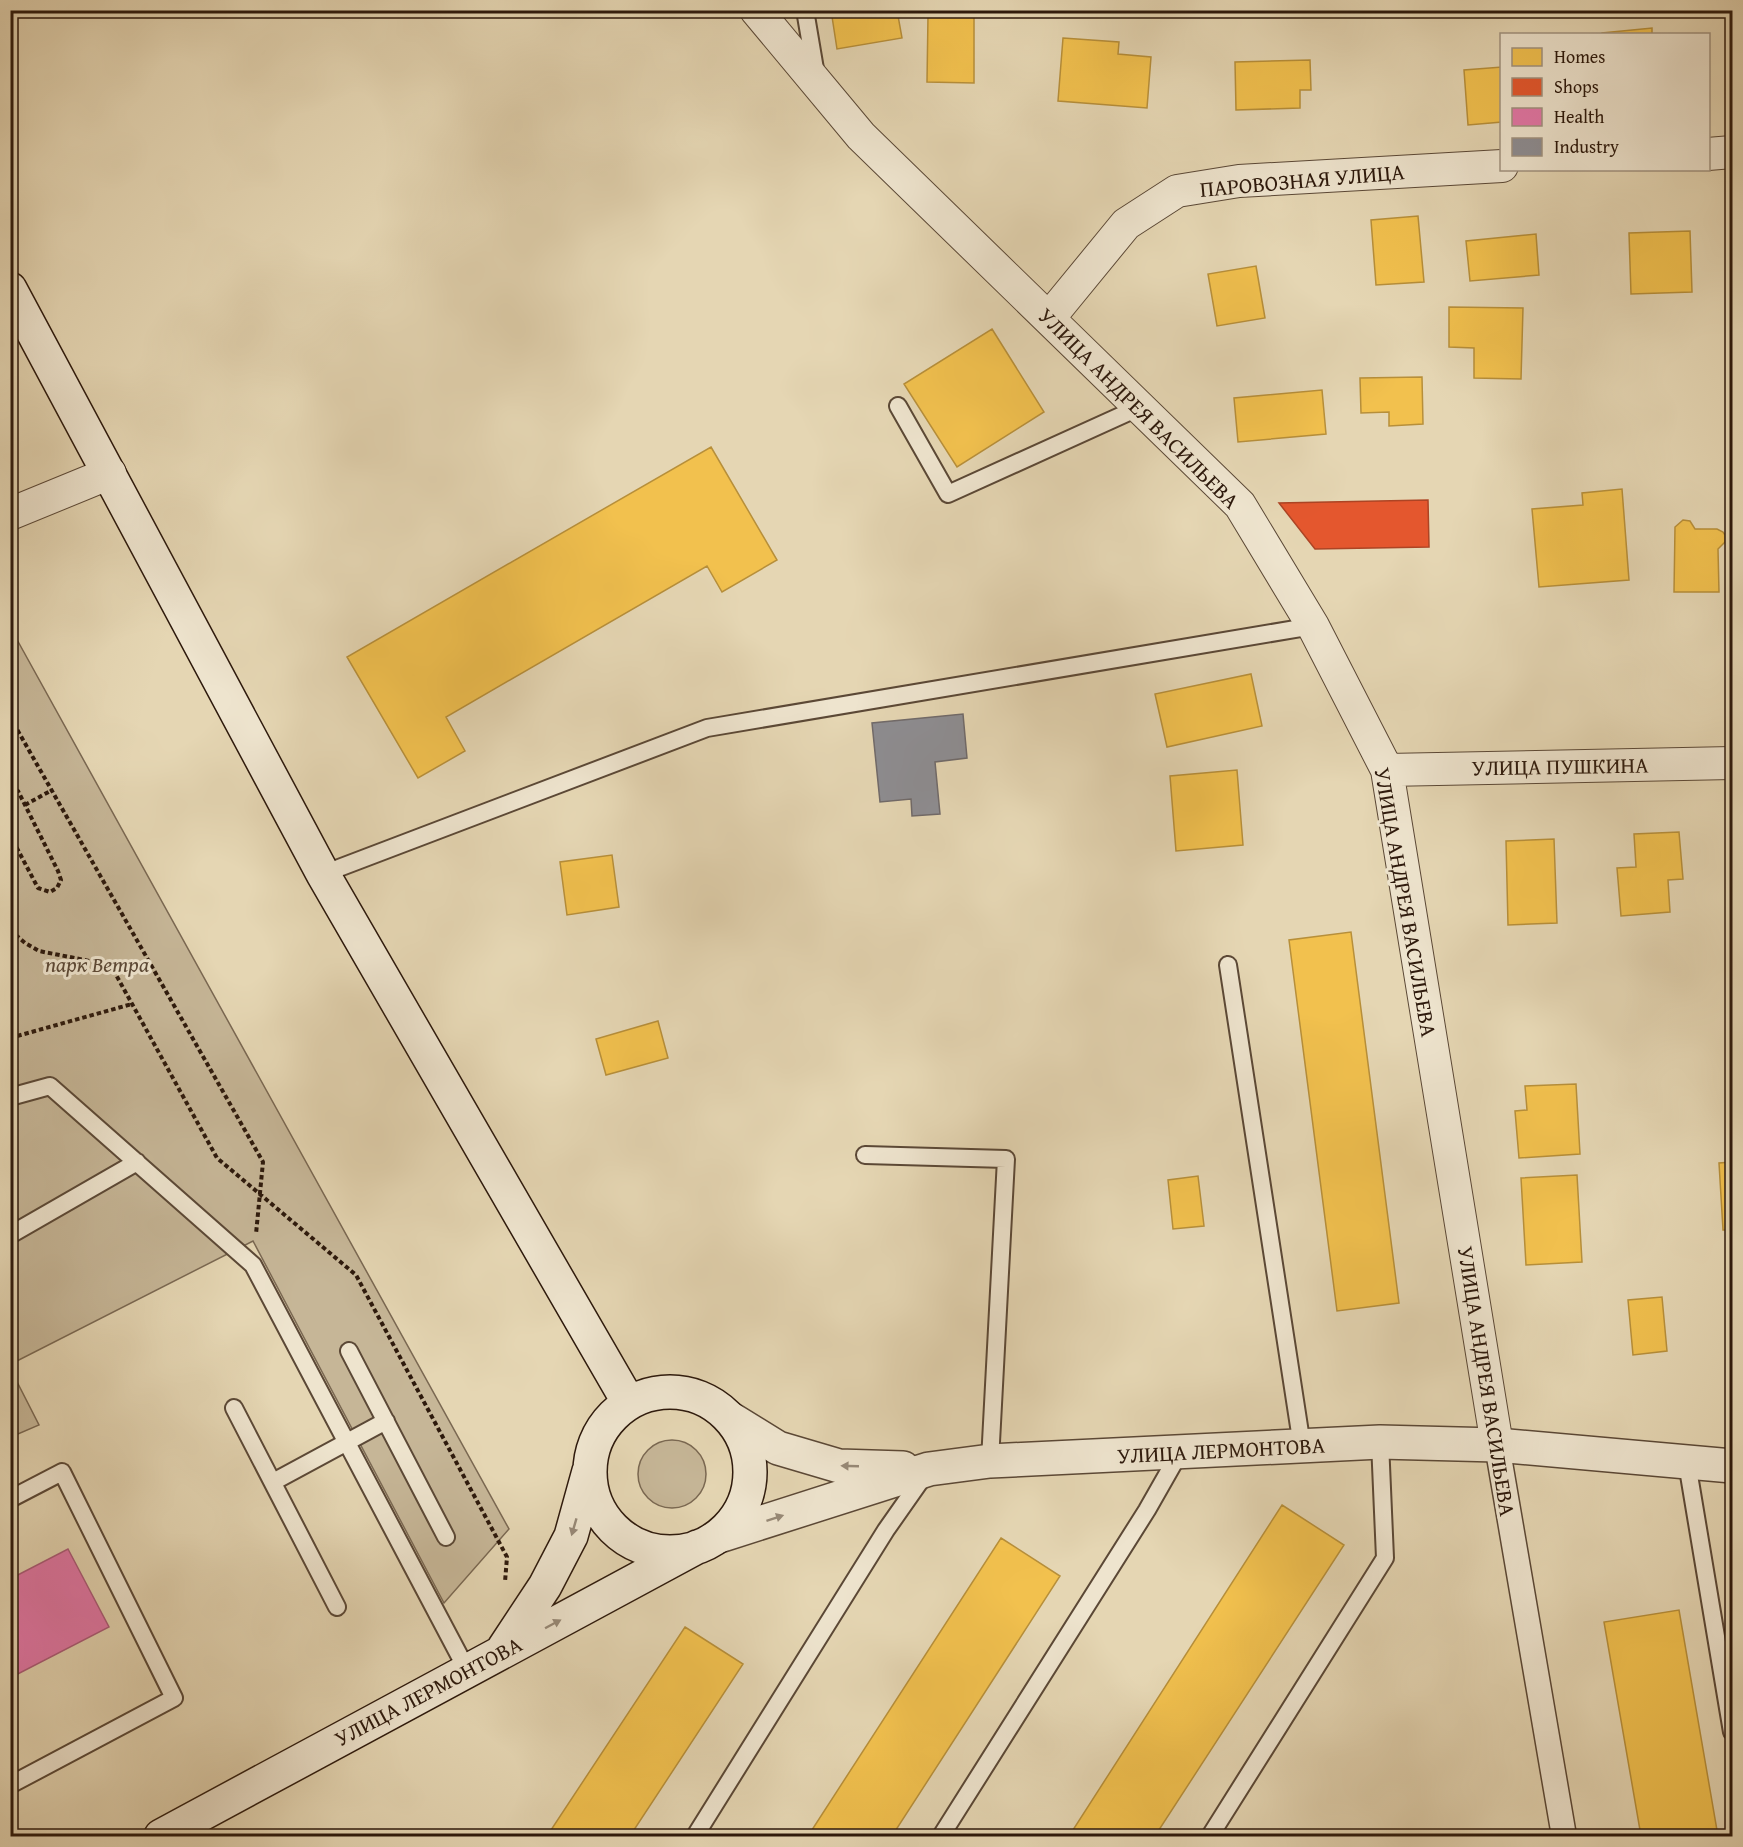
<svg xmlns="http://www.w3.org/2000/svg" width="1743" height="1847" viewBox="0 0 1743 1847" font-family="'Gentium Book Plus',serif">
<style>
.green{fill:#c6b697;stroke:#7a6852;stroke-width:1.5}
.homes{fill:#f2c14e;stroke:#b78f3a;stroke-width:1.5}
.shops{fill:#e4572e;stroke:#ad4424;stroke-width:1.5}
.health{fill:#e377a8;stroke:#ac5b79;stroke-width:1.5}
.industry{fill:#8d8d92;stroke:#706a6a;stroke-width:1.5}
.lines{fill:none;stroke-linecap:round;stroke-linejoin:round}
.service-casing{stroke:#5b4836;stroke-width:20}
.pedestrian-casing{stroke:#5b4836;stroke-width:27}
.minor-casing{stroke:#5b4836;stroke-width:34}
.tertiary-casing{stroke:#5b4836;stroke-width:36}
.secondary-casing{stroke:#2d190c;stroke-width:36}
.path{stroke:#2d190c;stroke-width:4;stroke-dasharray:4.5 3;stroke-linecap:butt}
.service{stroke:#eee4ce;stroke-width:16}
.pedestrian{stroke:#eee4ce;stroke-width:24}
.minor{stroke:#eee4ce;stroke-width:32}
.tertiary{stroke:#eee4ce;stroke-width:33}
.secondary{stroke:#eee4ce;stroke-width:33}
.oneway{fill:#978977}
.labels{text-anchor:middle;stroke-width:6;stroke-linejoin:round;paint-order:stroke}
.street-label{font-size:22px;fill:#2d190c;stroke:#eee4ce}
.park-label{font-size:22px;font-style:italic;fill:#5b4836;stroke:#eee4ce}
</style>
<rect width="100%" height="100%" fill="#e5d6b3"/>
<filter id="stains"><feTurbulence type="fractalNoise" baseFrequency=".00333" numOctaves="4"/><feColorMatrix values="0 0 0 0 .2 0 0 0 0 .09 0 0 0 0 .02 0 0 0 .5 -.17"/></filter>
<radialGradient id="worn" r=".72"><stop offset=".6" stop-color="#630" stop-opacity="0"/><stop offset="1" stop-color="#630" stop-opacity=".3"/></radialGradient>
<path class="green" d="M10,627L509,1529L444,1603L253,1241L11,1364Z
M11,1370L39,1425L11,1437H10Z
M638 1474a34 34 0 1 1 68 0a34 34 0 1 1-68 0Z"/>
<path class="homes" d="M831,10H897L902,38L837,49Z
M928,16H974V83L927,82Z
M1652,28V34H1602V33Z
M1063,38L1119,42L1118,54L1151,57L1147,108L1058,101Z
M1310,60L1311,90H1300V108L1236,110L1235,62Z
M1502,67V122L1468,125L1464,70Z
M1418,216L1424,282L1376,285L1371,220Z
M1690,231L1692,292L1631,294L1629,233Z
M1536,234L1539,275L1470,281L1466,241Z
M1256,266L1265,318L1217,326L1208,274Z
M1449,307L1523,308L1521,379L1474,378V348L1449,347Z
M992,329L1044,412L957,467L904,384Z
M1422,377L1423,424L1389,426V412L1361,413L1360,378Z
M1322,390L1326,434L1238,442L1234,398Z
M711,447L777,560L722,592L707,566L446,717L465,751L418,778L347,657Z
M1622,489L1629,580L1539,587L1532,509L1583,505L1582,493Z
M1683,520L1690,521L1695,529H1717L1723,532L1725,535V542L1718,549L1719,592H1674L1675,527Z
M1251,674L1262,726L1167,747L1155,694Z
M1237,770L1243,845L1176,851L1170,776Z
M1679,832L1683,879L1668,880L1670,912L1621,916L1617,868L1636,867L1634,834Z
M1554,839L1557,923L1508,925L1506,841Z
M612,855L619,907L567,915L560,862Z
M1351,932L1399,1303L1337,1311L1289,940Z
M658,1021L668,1058L606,1075L596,1039Z
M1576,1084L1580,1154L1519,1158L1515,1111L1527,1110L1525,1086Z
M1732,1162V1230H1723L1719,1163Z
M1577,1175L1582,1262L1526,1265L1521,1178Z
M1198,1176L1204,1226L1173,1229L1168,1180Z
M1662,1297L1667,1351L1633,1355L1628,1300Z
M1282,1505L1344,1545L1155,1836H1076L1071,1833Z
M1001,1538L1060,1576L892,1836H808Z
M1679,1610L1718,1836H1641L1604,1622Z
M685,1627L743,1664L630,1836H547Z"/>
<path class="shops" d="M1428,500L1429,547L1315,549L1279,503Z"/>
<path class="health" d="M68,1549L109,1627L10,1678V1579Z"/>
<path class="industry" d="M963,714L967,758L935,762L940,814L912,816L911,799L880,802L872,723Z"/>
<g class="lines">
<defs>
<path id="service" d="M805,10L816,75
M898,406L948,494L1140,407
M323,874L707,728L1313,626
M1228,965L1302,1446
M10,1097L50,1086L253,1265L467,1670
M865,1155L1006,1159L990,1461
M10,1235L137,1162
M349,1351L446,1537
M234,1408L337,1607
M1687,1463L1732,1732
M273,1482L386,1421
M10,1499L62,1472L174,1698L10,1785
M695,1836L886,1530L926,1473
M941,1836L1147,1510L1180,1452
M1210,1836L1385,1558L1380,1442"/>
<path id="pedestrian" d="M1497,1445L1564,1836"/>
<path id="minor" d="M756,10L861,136L1240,505L1313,626L1387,770L1497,1445
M1708,154L1732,152
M1049,318L1126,224L1177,191L1239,181L1502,166
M10,514L110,473
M1387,770L1732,763"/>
<path id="tertiary" d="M731,1419L778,1448L839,1466L903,1468
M719,1536L929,1469L990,1461L1380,1442L1497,1445L1732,1466"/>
<path id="secondary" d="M10,289L323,874L629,1403
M590 1472a80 80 0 1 1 160 0a80 80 0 1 1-160 0Z
M504,1648L545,1586L571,1536L589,1471
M161,1836L697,1547"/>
</defs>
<use href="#service" class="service-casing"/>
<use href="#pedestrian" class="pedestrian-casing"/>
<use href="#minor" class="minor-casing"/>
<use href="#tertiary" class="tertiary-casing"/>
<use href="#secondary" class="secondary-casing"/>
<path class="path" d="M10,717L263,1162L256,1234
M10,785L18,791L58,871L61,880L57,888L50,892L38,888L10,835
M25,805L52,790
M10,930L25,943L39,951L100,963L115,973L217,1158L356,1275L507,1557L505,1582
M10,1038L132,1004"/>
<use href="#service" class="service"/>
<use href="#pedestrian" class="pedestrian"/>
<use href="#minor" class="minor"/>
<use href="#tertiary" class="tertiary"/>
<use href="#secondary" class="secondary"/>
</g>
<defs><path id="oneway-solid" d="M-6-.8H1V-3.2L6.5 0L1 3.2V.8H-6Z" transform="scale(1.5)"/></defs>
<g class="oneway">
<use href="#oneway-solid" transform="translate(850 1466) rotate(-178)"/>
<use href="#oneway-solid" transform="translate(775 1518) rotate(-18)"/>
<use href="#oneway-solid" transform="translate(574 1527) rotate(106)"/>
<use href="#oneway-solid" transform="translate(553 1624) rotate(-28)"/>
</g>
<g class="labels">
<g class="street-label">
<text transform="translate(1302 180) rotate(-5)" y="8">ПАРОВОЗНАЯ УЛИЦА</text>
<text transform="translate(1139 408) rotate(45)" y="8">УЛИЦА АНДРЕЯ ВАСИЛЬЕВА</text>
<text transform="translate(1560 766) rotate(-1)" y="8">УЛИЦА ПУШКИНА</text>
<text transform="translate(1406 902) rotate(80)" y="8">УЛИЦА АНДРЕЯ ВАСИЛЬЕВА</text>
<text transform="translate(1487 1381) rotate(81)" y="8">УЛИЦА АНДРЕЯ ВАСИЛЬЕВА</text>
<text transform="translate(1221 1450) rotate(-3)" y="8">УЛИЦА ЛЕРМОНТОВА</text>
<text transform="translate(428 1691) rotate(-28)" y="8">УЛИЦА ЛЕРМОНТОВА</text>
</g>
<g class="park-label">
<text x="97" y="972">парк Ветра</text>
</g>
</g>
<rect width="1743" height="1847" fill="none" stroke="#e5d6b3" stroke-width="36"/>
<rect x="12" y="12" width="1719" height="1823" fill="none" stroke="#2d190c" stroke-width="3"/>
<rect x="18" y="18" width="1707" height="1811" fill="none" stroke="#2d190c" stroke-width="1.5"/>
<rect x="1500" y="33" width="210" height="138" fill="#eee4ce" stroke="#a19380" stroke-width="1.5"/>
<rect x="1512" y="48" width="30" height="18" fill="#f2c14e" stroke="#a19380" stroke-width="1.5"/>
<text x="1554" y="63" font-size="18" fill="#2d190c">Homes</text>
<rect x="1512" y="78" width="30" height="18" fill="#e4572e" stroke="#a19380" stroke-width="1.5"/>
<text x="1554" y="93" font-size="18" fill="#2d190c">Shops</text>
<rect x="1512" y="108" width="30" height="18" fill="#e377a8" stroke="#a19380" stroke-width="1.5"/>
<text x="1554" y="123" font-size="18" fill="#2d190c">Health</text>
<rect x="1512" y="138" width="30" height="18" fill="#8d8d92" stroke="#a19380" stroke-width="1.5"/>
<text x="1554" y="153" font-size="18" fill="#2d190c">Industry</text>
<rect width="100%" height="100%" filter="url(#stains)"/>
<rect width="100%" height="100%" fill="url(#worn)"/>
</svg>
